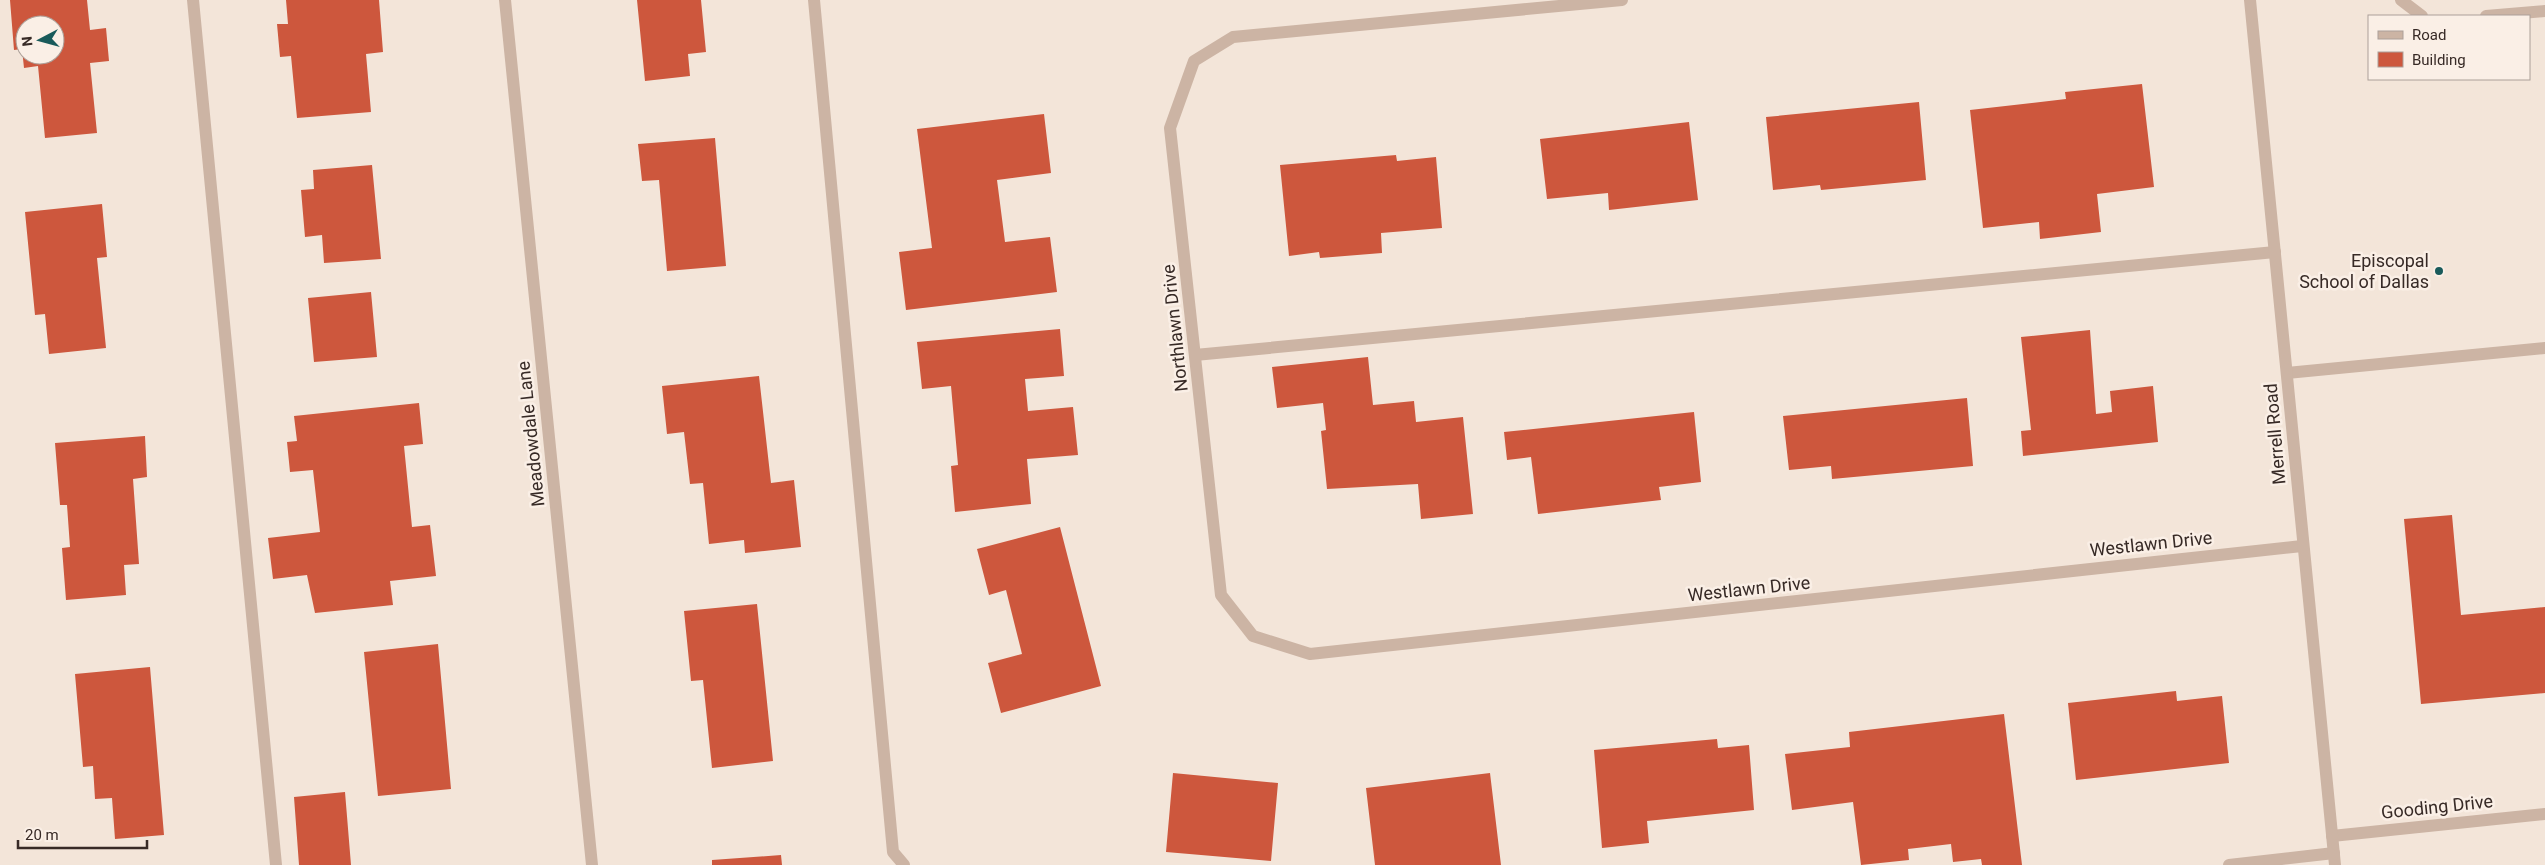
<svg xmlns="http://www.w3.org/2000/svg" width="2545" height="865" viewBox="0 0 2545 865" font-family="Roboto,sans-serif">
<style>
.building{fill:#cd573d;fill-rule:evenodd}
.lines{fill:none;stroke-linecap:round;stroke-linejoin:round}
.service{stroke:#ccb4a4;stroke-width:12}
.minor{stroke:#ccb4a4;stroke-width:12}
.tertiary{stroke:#ccb4a4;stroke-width:12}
.poi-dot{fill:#195a5a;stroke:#faefe6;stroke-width:2}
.labels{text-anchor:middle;stroke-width:5;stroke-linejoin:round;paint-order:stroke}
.poi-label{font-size:18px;fill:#372a26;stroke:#faefe6;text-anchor:end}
.street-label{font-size:18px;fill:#372a26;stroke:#faefe6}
</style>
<rect width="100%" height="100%" fill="#f3e5d9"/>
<path class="building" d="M10,0H87L90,30L106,28L109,61L90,63L97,133L45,138L38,66L24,68L22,49L14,50ZM25,25H55V55H25Z
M286,0H379L383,52L366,54L371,112L297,118L291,56L280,57L277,24H288Z
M637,0H701L706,52L688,54L690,76L645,81Z
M2142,84L2154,187L2097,194L2101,232L2040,239L2039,222L1983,228L1970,110L2066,99L2065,92Z
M1919,102L1926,180L1821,190L1820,185L1773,190L1766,117Z
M1044,114L1051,173L997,180L1005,242L1050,237L1057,292L906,310L899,252L932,248L917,129Z
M1689,122L1698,200L1609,210L1608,193L1547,199L1540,139Z
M715,138L726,266L667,271L659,180L642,181L638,144Z
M1396,155L1397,161L1436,157L1442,228L1381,233L1382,253L1320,258L1319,252L1289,256L1280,165Z
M372,165L381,259L324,263L322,235L305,237L301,190L314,189L313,170Z
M102,204L107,257L97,258L106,348L49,354L45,314L35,315L25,212Z
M371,292L377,357L314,362L308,298Z
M1060,329L1064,376L1025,379L1028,411L1073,407L1078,455L1027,459L1031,504L955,512L951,466L958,465L951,386L922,389L917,342Z
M2090,330L2096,414L2112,412L2110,391L2153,386L2158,442L2023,456L2021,431L2031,430L2021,337Z
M1368,357L1373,405L1414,401L1416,422L1463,417L1473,514L1421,519L1418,484L1327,489L1321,431L1326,430L1323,403L1277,408L1272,367Z
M759,376L771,483L794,480L801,547L745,553L744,540L709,544L703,483L690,484L684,432L667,434L662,386Z
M1967,398L1973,466L1832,479L1831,466L1789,470L1783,416Z
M419,403L423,444L404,446L412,527L430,525L436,576L390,581L393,605L315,613L307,575L273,579L268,538L320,532L313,470L290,472L287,442L297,441L294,416Z
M1694,412L1701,482L1659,487L1661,500L1538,514L1531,457L1507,460L1504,432Z
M145,436L147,477L133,479L139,564L124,565L126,595L66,600L62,548L70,547L67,505H60L55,443Z
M2452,515L2461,615L2545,607V693L2421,704L2404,519Z
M1060,527L1101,686L1001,713L988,663L1022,654L1006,590L989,595L977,549Z
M757,604L773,761L712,768L703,680L691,681L684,611Z
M438,644L451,789L378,796L364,652Z
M150,667L164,835L115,839L112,798L95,799L93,766L83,767L75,674Z
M2176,691L2177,701L2222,696L2229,763L2076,780L2068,703Z
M2004,714L2022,865H1982L1981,859L1953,862L1951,844L1908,849L1909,860L1861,865L1853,802L1792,810L1785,754L1850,747L1849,732Z
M1717,739L1718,748L1749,745L1754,810L1647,821L1649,843L1602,848L1594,750Z
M1173,773L1278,783L1271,861L1166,852Z
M1490,773L1501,865H1375L1366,788Z
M345,792L351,865H299L294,797Z
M781,855L782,865H712V860Z"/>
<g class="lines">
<path class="service" d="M193,0L276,865
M814,0L893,852L904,865
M2401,0L2422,16
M2486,16L2545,11
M1195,355L2275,252
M2287,373L2545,348
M2229,865L2334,853"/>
<path class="minor" d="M505,0L592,865
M1622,0L1233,37L1194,61L1170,128L1221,595L1253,636L1310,654L2302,546
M2332,836L2545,814"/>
<path class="tertiary" d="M2250,0L2335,865"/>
</g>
<circle class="poi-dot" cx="2439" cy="271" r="5"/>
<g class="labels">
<g class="poi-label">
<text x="2429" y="267">Episcopal<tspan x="2429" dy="21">School of Dallas</tspan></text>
</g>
<g class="street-label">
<text transform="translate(1175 328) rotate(-96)" y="6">Northlawn Drive</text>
<text transform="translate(531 434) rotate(-96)" y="6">Meadowdale Lane</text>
<text transform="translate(2275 434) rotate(-95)" y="6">Merrell Road</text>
<text transform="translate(2151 544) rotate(-6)" y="6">Westlawn Drive</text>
<text transform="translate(1749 589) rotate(-6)" y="6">Westlawn Drive</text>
<text transform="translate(2437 807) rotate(-6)" y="6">Gooding Drive</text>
</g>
</g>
<rect x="2368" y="15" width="162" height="65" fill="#faefe6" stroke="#aca099"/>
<rect x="2378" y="31" width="25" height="8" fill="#ccb4a4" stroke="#aca099"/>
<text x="2412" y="40" font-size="15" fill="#372a26">Road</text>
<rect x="2378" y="52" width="25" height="15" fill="#cd573d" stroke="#aca099"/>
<text x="2412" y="65" font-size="15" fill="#372a26">Building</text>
<g transform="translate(40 40) rotate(264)"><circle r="24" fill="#faefe6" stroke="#aca099"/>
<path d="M0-4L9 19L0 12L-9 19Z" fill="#195a5a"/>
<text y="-8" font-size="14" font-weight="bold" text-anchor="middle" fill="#372a26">N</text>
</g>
<path d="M18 840v8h129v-8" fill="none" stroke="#372a26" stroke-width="2.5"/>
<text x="25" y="840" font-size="15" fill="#372a26" stroke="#faefe6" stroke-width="4" paint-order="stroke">20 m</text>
</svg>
